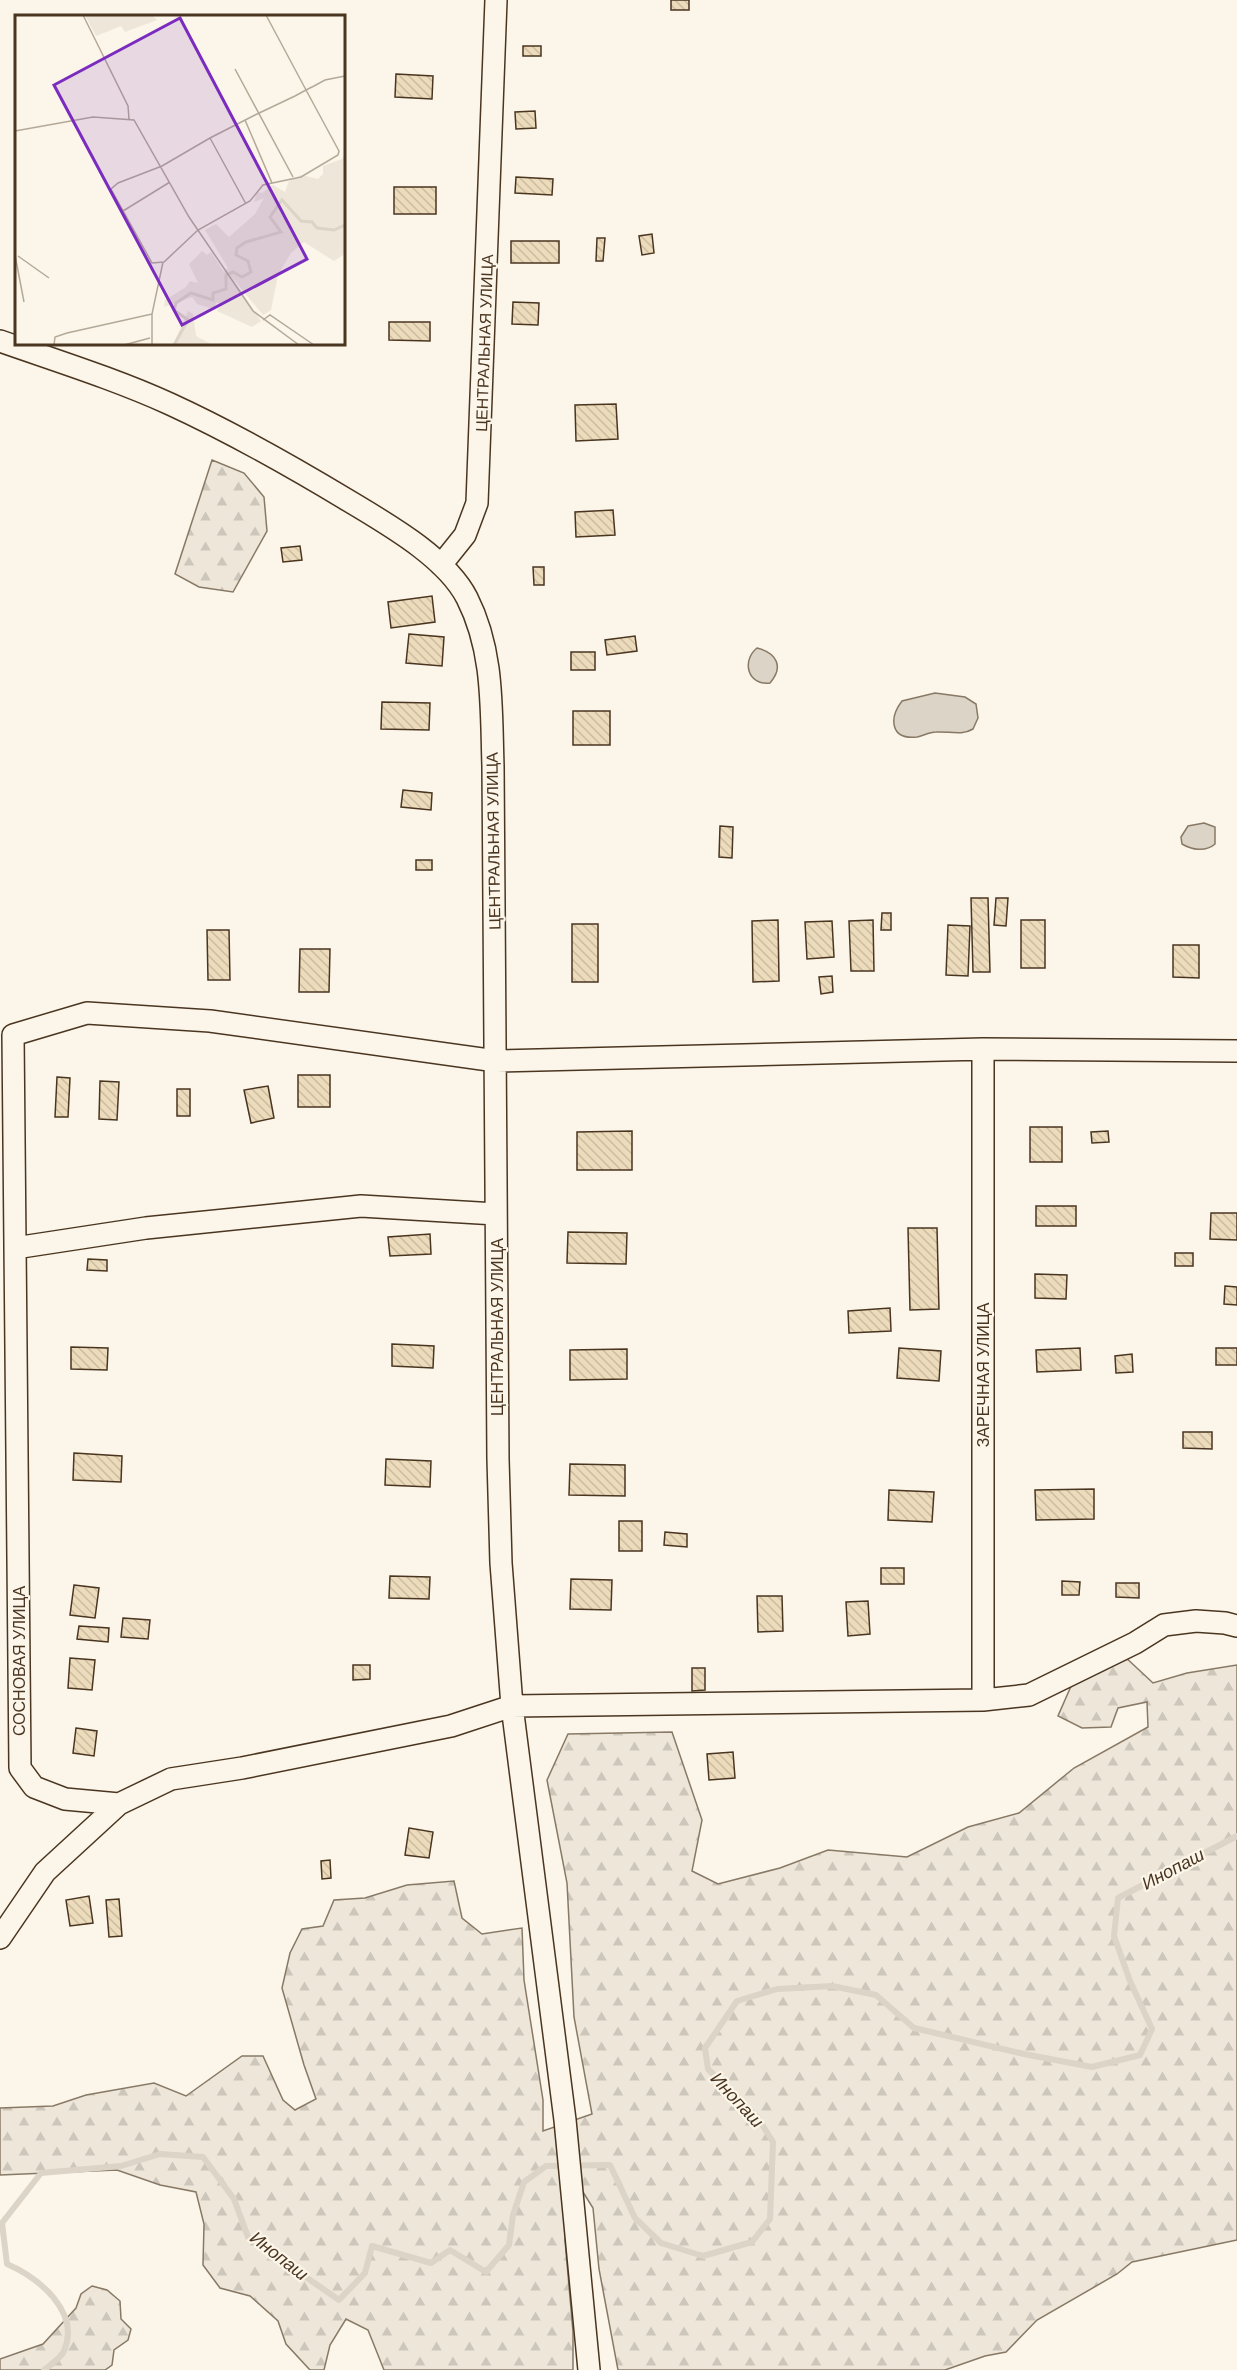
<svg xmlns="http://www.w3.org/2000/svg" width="1237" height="2370" viewBox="0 0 1237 2370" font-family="Helvetica,sans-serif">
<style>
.forest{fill:url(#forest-firs);stroke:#887966;stroke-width:1.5}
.water{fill:#dcd4c6;stroke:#887966;stroke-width:1.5}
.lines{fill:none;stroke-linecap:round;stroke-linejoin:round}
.stream{stroke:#dcd4c6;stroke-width:6}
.building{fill:url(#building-back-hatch);stroke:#4a3520;stroke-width:1.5}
.minor-casing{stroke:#4a3520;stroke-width:24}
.minor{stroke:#fbf6e9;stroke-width:21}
.labels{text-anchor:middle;stroke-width:4.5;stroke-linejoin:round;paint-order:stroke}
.street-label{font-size:16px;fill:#4a3520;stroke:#fbf6e9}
.water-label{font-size:18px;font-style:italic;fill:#4a3520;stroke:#fbf6e9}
.inset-river{fill:none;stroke:#dcd4c6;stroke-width:3}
.inset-road{fill:none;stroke:#b4a999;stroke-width:1.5}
.view{fill:#7b2cbf;fill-opacity:0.15;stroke:#7b2cbf;stroke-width:3}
.inset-edge{fill:none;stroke:#4a3520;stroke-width:3}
</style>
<defs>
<pattern id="forest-firs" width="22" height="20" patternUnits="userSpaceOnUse" patternTransform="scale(1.5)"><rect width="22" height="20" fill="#ede6d9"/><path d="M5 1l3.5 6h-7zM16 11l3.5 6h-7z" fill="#cdc6ba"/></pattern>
<pattern id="building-back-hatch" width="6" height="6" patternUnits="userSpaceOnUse" patternTransform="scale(1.5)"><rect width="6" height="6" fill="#ecdcbc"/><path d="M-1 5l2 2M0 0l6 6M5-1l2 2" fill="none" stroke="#ccbda1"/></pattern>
</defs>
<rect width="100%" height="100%" fill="#fbf6e9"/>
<path class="forest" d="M212,460L244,473L264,497L267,531L233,592L199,587L175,574Z
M1123,1655L1153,1683L1187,1673L1237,1665V2240L1132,2262L1117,2274L1037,2320L1006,2352L985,2356L945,2370H618L599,2269L593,2208L583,2192L566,2200L568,2217L565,2240L573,2332V2370H384L368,2330L346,2319L330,2345L324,2370H310L286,2344L278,2321L250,2296L220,2288L203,2265L204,2224L196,2192L160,2185L117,2170L0,2175V2108L53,2106L86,2095L154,2083L186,2096L242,2056H263L283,2100L295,2110L316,2099L304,2065L282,1988L290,1953L302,1929L323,1926L334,1900L365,1898L407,1885L454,1881L462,1918L482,1934L522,1928L524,1980L543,2100V2131L592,2114L574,2017L567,1883L547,1780L568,1734L672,1732L702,1820L692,1871L718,1884L780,1868L828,1850L907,1857L968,1827L1019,1813L1074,1768L1148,1727L1147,1702L1118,1708L1111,1727L1082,1728L1058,1716L1075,1677Z
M92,2286L107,2290L120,2301L121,2319L131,2329L128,2340L114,2350L112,2365L105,2370H0V2359L43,2344L76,2308L81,2294Z"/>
<path class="water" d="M757,648C777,653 784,667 770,683C748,686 741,661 757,648Z
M935,693L965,697L976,704L978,718L973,729C962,736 948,731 936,732C929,732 923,736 917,737C890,740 889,718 902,701Z
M1204,823L1215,827V844C1206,852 1192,850 1182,844L1181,837L1188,826Z"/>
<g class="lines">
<path class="stream" d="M44,2370C50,2365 61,2358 64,2351C81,2312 39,2278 7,2264L2,2223L41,2173L121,2166L160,2154L203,2157L234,2199L248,2237L339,2300L365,2273L372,2246L431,2263L450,2250L486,2272L509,2245L513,2215L524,2182L546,2166L610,2165L635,2218L661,2243L703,2256L752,2242L770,2219L773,2142L758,2118L708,2069L705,2048L737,2001L777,1989L832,1986L876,1995L914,2028L1024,2054L1092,2067L1140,2055L1152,2029L1130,1981L1114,1936L1118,1898L1237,1836"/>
</g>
<path class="building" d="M671,0H689V10H671Z
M523,46H541V56H523Z
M396,74L433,76L432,99L395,97Z
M535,111L536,128L516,129L515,112Z
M516,177L553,179L552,195L515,193Z
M394,187H436V214H394Z
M652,234L654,253L642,255L639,236Z
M597,238H605L603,261H596Z
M511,241H559V263H511Z
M513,302L539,303L538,325L512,324Z
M389,322H430V341L389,340Z
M616,404L618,439L576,441L575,405Z
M613,510L615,535L576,537L575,512Z
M300,546L302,560L283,562L281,548Z
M533,567H544V585H534Z
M432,596L435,622L391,628L388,602Z
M409,634L444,637L442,666L406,663Z
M635,636L637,651L607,655L605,640Z
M571,652H595V670H571Z
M382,702L430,703L429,730L381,729Z
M573,711H610V745H573Z
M403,790L432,793L431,810L401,807Z
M720,826L733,827L732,858L719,857Z
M416,860H432V870H416Z
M971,898H988L990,972H973Z
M996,898H1008L1006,926L994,925Z
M882,913H891V930H881Z
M778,920L779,981L753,982L752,921Z
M873,920L874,971H851L849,921Z
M1021,920H1045V968H1021Z
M832,921L834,957L807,959L805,922Z
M572,924H598V982H572Z
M948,925L970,926L968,976L946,975Z
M207,930H229L230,980H208Z
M1173,945H1199V978L1173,977Z
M300,949H330L329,992H299Z
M832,976L833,992L821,994L819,977Z
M298,1075H330V1107H298Z
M57,1077L70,1078L68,1117H55Z
M100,1081L119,1082L117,1120L99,1119Z
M268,1086L274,1118L251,1123L244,1090Z
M177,1089H190V1116H177Z
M1030,1127H1062V1162H1030Z
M632,1131V1170H577V1132Z
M1108,1131L1109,1142L1092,1143L1091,1132Z
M1036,1206H1076V1226H1036Z
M1211,1213H1237V1240L1210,1239Z
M908,1228H937L939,1309L910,1310Z
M568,1232L627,1233L626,1264L567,1263Z
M430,1234L431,1254L390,1256L388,1237Z
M1175,1253H1193V1266H1175Z
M88,1259L107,1260V1271L87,1270Z
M1035,1274L1067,1275L1066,1299L1035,1298Z
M1225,1286L1237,1287V1305L1224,1304Z
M890,1308L891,1331L849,1333L848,1311Z
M392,1344L434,1346L433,1368L392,1366Z
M71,1347L108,1348L107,1370L71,1369Z
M899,1348L941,1351L939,1381L897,1378Z
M1080,1348L1081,1370L1037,1372L1036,1350Z
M1216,1348H1237V1365H1216Z
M627,1349V1379L570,1380V1350Z
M1132,1354L1133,1372L1116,1373L1115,1356Z
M1183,1432H1212V1449L1183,1448Z
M74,1453L122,1456L121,1482L73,1480Z
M386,1459L431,1461L430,1487L385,1485Z
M570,1464L625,1465V1496L569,1495Z
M1094,1489V1519L1036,1520L1035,1490Z
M889,1490L934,1492L932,1522L888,1520Z
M619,1521H642V1551H619Z
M665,1532L687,1534V1547L664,1545Z
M881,1568H904V1584H881Z
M390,1576L430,1577L429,1599L389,1598Z
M571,1579L612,1580L611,1610L570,1609Z
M1062,1581L1080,1582L1079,1595H1062Z
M1116,1583H1139V1598L1116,1597Z
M74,1585L99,1588L95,1618L70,1615Z
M757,1596H782L783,1631L758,1632Z
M868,1601L870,1634L848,1636L846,1602Z
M123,1618L150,1620L148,1639L121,1637Z
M79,1626L109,1628L108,1642L77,1639Z
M70,1658L95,1660L92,1690L68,1688Z
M353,1665H370V1679L353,1680Z
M692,1668H705V1690L692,1691Z
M76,1728L97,1731L94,1756L73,1753Z
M733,1752L735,1778L709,1780L707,1754Z
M409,1828L433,1832L429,1858L405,1855Z
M330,1860L331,1878L322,1879L321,1861Z
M89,1896L93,1923L70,1926L66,1900Z
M119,1899L122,1936L109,1937L106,1900Z"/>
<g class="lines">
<defs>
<path id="minor" d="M0,341C57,361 115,379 170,404C231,432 291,466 349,501C387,524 446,557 467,598C494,651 491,708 493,766L498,1459L501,1563L512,1706L565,2120L589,2370
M441,565L465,535L477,503L496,0
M983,1049V1700
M1237,1051L983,1049L496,1061L210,1021L87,1013L13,1035L20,1768L34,1787L65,1799L119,1804L171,1779L242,1768L451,1726L512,1706L983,1700L1029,1695L1135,1643L1164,1625L1196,1621L1225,1623L1237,1626
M15,1248L146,1228L361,1206L496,1214
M0,1938L45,1872L119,1804"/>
</defs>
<use href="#minor" class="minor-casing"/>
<use href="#minor" class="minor"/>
</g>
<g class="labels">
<g class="street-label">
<text transform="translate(484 343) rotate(-88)" y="6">ЦЕНТРАЛЬНАЯ УЛИЦА</text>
<text transform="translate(493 841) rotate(-91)" y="6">ЦЕНТРАЛЬНАЯ УЛИЦА</text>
<text transform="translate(497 1327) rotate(-90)" y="6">ЦЕНТРАЛЬНАЯ УЛИЦА</text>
<text transform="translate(983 1375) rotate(-90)" y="6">ЗАРЕЧНАЯ УЛИЦА</text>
<text transform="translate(19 1661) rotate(-90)" y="6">СОСНОВАЯ УЛИЦА</text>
</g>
<g class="water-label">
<text transform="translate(1173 1869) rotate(-28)" y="6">Инопаш</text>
<text transform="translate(737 2100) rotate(47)" y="6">Инопаш</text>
<text transform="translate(279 2256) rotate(38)" y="6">Инопаш</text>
</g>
</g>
<g transform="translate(15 15)">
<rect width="330" height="330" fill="#fbf6e9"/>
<path d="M70,0H137L142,5L110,17L106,11L81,21ZM330,138V239L319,246L289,227L276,238L263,260L256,295L248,300L216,261L246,306L237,312L202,296L206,290L202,287L198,294L182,289L177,282L149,292L150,285L171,272L175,266L183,268L174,249L187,236L192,240L196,237L209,257L213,253L190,215L201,209L214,222L240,199L249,183L239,187L242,177L247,178L258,170L270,177L274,166L286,160L303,164L308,159V151L327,144ZM173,296L178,299L181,321L198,330H158Z" fill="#ede6d9"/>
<path class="inset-river" d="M159,330L173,305L159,295L161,288L176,278L198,285V278L211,274V260L218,257L227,262L236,257L233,246L221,240L222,233L231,227L266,217L255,202L267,185L286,206L297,207L302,213L319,215L330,210"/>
<path class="inset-road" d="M68,0L113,91L114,104M251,0L291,75L324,136L323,140L286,162L248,170L235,186L183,215L149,247L137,248L96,174L103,168L147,151L195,123L240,100L280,81L291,75L299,71L310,65L330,61M220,54L278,162M230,105L257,168M0,116L78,102L119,105L174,202L238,296L284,330M195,123L231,189M108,196L155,167M0,240L9,287M3,241L34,263M248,305L255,300L299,330M39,330L40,322L52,318L137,299M109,330L135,323M137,330V299L148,247"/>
<path class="view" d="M165,3L292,244L167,310L39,70Z"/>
<rect width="330" height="330" class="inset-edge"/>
</g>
</svg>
